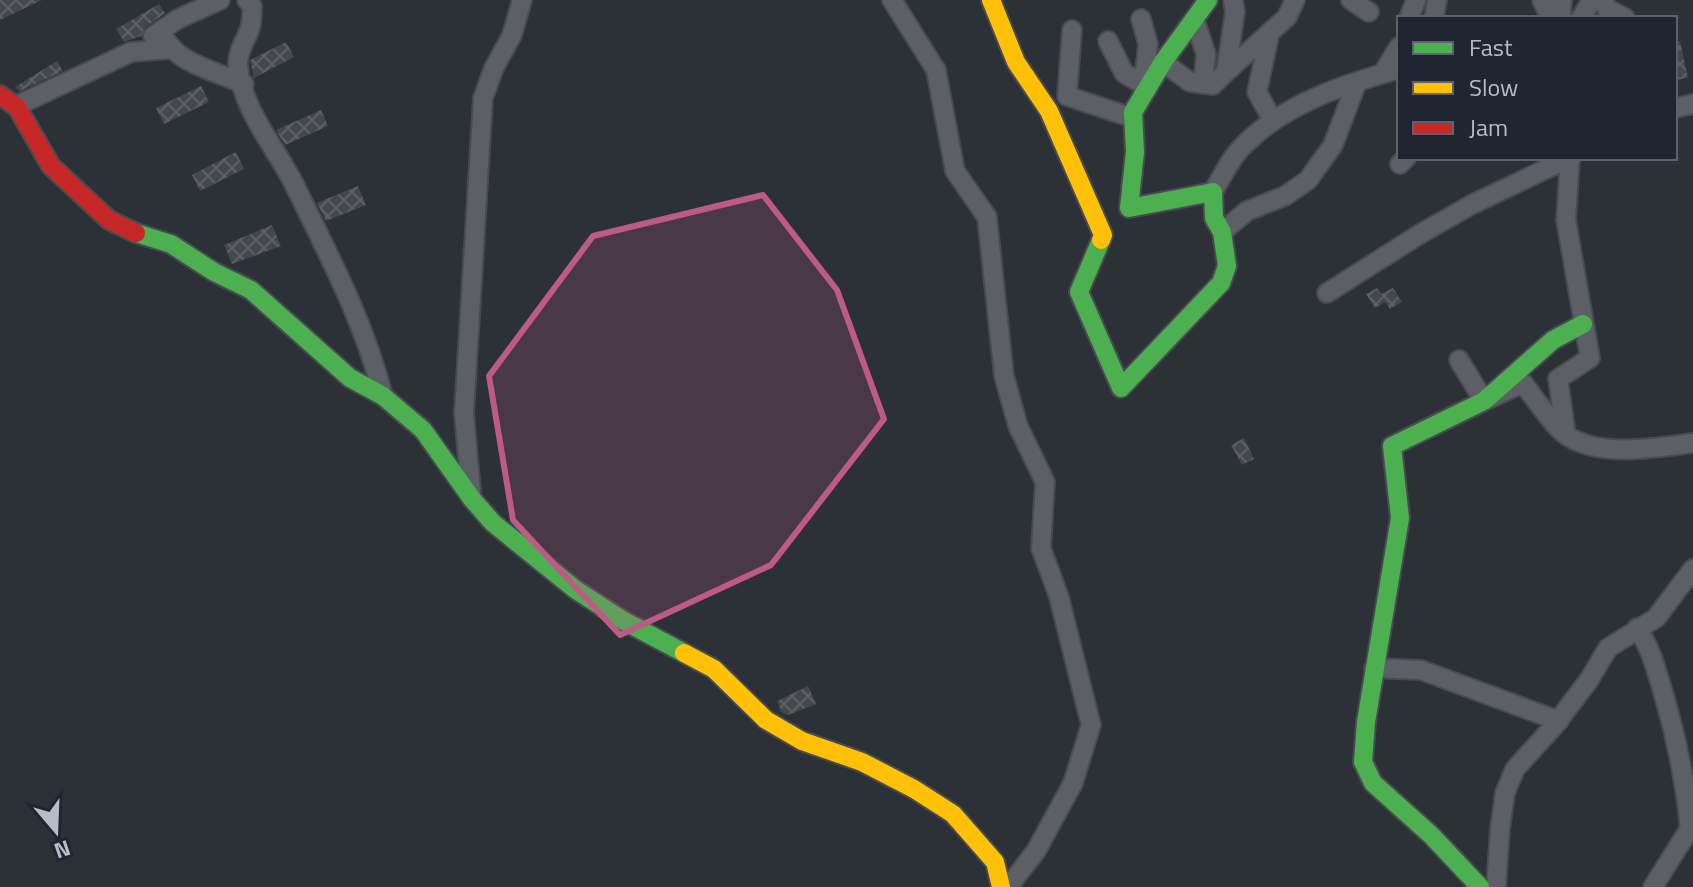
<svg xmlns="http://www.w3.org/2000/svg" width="1693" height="887" viewBox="0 0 1693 887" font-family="'Titillium Web',sans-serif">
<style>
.building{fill:url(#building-cross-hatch)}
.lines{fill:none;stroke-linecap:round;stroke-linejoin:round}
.street-casing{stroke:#484b50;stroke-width:22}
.fast-casing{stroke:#484b50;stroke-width:22}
.slow-casing{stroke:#484b50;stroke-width:22}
.jam-casing{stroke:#484b50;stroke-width:22}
.street{stroke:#5c5f65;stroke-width:18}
.fast{stroke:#4caf50;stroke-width:18}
.slow{stroke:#ffc107;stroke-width:18}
.jam{stroke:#c62828;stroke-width:18}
.marked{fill:#be5a86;fill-opacity:0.2;stroke:#be5a86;stroke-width:6;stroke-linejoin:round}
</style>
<defs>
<pattern id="building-cross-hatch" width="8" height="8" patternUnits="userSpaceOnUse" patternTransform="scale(2)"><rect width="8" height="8" fill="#44484e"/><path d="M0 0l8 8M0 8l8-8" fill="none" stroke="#5d6066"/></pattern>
</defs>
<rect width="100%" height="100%" fill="#2c3037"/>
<path class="building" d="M0,0H42L0,20Z
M159,4L165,13L146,27L141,36L124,42L116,29Z
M1675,41H1680L1688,78L1675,80Z
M286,42L294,57L254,78L250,60Z
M57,61L63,71L20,91L15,87Z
M201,86L209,102L164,124L156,108Z
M321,110L328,126L285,145L276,130Z
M236,152L244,169L200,191L192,175Z
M358,186L366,205L326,221L317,203Z
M272,225L281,246L232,264L224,245Z
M1377,288L1381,294L1393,288L1402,302L1390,309L1385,302L1375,308L1366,294Z
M1244,438L1254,459L1242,465L1231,445Z
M808,686L816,704L788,715L781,712L777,701Z"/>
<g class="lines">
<defs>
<path id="street" d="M247,0L252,6C252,12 252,18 251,24C248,39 237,49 238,65C242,111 276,147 295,186C329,256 364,321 383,396
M892,0L936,70L955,171L987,217L1004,376L1018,426L1045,482L1041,548L1059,597L1091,725L1073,783L1036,851L1008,887
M1233,0L1235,12L1226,72L1287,17L1295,0
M1351,0L1369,12
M1542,0L1551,18L1561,15L1562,0
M1604,0L1606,8L1625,18
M1409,18L1416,0
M1434,18L1437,0
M1581,18L1592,0
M1141,19L1148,44L1143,89
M1195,21L1206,54L1203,84
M162,30C169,62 216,71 244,84
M1072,30L1067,96L1133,118
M1270,32L1257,92L1273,121
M153,36L178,19L220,0
M1108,41L1124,73L1144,85
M1163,62L1190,82L1213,85L1226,72
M1383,73L1399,47
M16,106L131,52L170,49
M1675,108L1693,104
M1400,164L1406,158
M1213,192C1222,177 1231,157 1244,145C1284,104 1345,84 1399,69
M1222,232L1247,211L1285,196L1308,180L1333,145L1357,82
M1327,293L1420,234L1471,205L1569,158
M1459,360L1484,401L1523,383C1533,396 1554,427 1566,435C1599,458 1655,448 1693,443
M1566,435L1558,379L1590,358L1566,220L1570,158
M471,492L464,413L483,98L494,68L512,35L522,0
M1637,628C1651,648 1656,669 1663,692C1677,739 1685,779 1690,828
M1374,668L1421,670L1559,721
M1496,887L1500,829L1505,793L1515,769L1554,726L1589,680L1608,648L1656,618L1693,569
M1653,887L1693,823"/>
<path id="fast" d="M136,233L171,244L214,272L251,290L350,378L383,396L423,430L472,499L493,523L576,590L624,621L684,653
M1101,240L1079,292L1121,388L1221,283L1227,266L1222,232L1214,218L1213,192L1129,208L1135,152L1133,112L1163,62L1208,0
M1480,887L1431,835L1373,783L1363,762L1366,722L1400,518L1392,446L1484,401L1553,340L1583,324"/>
<path id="slow" d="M991,0L1016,62L1049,111L1103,235L1101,240
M684,653L714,669L766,720L802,741L862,762L914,789L953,814L995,862L1001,887"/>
<path id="jam" d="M0,95L17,107L51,166L109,220L136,233"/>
</defs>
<use href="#street" class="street-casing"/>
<use href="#fast" class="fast-casing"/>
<use href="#slow" class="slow-casing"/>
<use href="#jam" class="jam-casing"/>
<use href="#street" class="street"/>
<use href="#fast" class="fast"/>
<use href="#slow" class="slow"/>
<use href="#jam" class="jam"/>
</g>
<path class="marked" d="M763,195L837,290L884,419L771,565L620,635L513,520L489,376L593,236Z"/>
<rect x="1397" y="16" width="280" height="144" fill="#202631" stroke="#5c626d" stroke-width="2"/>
<rect x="1413" y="42" width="40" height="12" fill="#4caf50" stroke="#5c626d" stroke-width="2"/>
<text x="1469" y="56" font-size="24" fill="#b7bcc7">Fast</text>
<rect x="1413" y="82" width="40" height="12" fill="#ffc107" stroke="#5c626d" stroke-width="2"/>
<text x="1469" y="96" font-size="24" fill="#b7bcc7">Slow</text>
<rect x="1413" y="122" width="40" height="12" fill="#c62828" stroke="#5c626d" stroke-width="2"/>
<text x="1469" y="136" font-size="24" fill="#b7bcc7">Jam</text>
<g transform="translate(56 831) rotate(161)" stroke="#202631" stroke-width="6" paint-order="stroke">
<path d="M0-6L14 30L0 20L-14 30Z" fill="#b7bcc7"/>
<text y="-12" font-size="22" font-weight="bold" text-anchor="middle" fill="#b7bcc7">N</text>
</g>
</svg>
